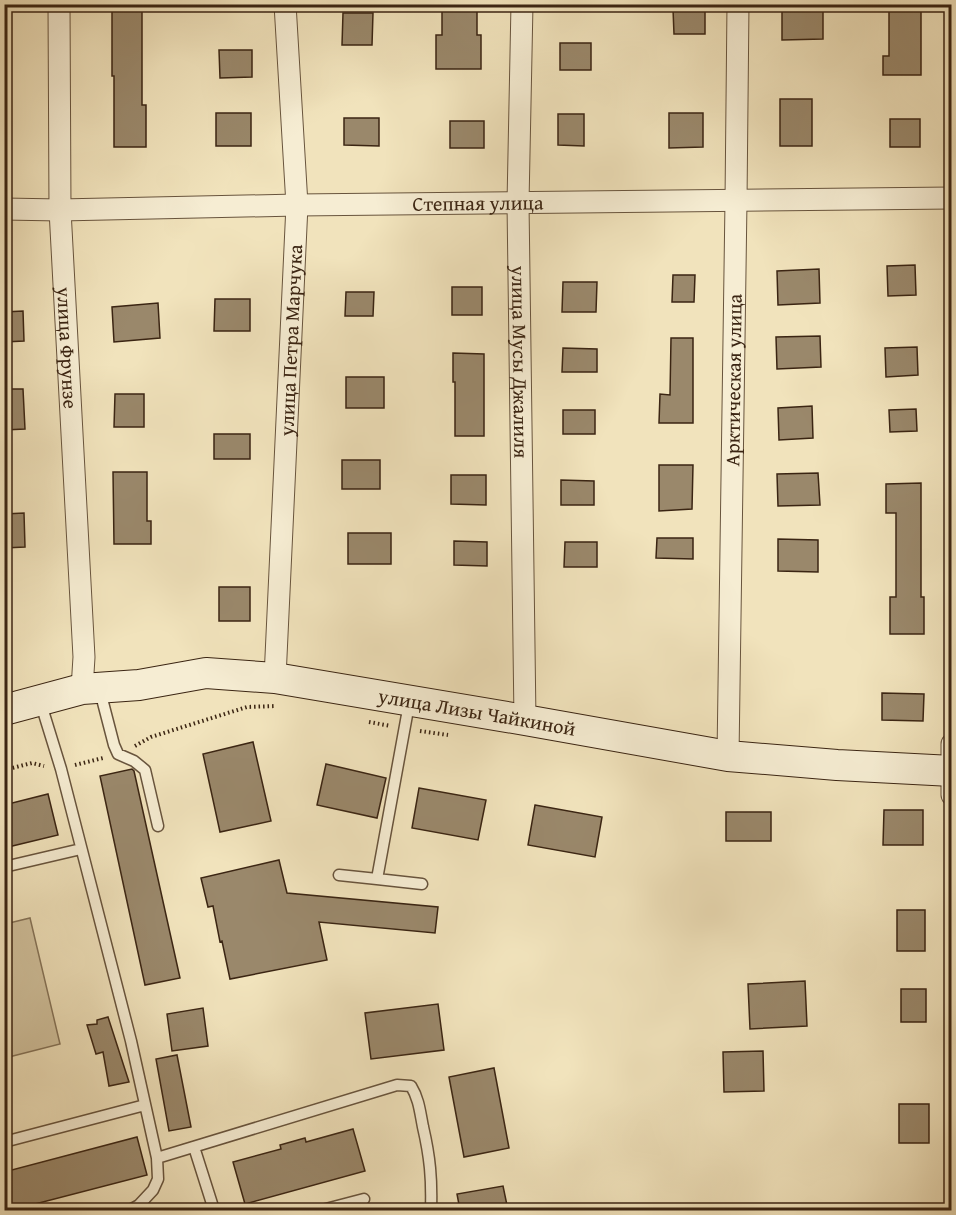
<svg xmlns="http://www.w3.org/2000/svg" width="956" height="1215" viewBox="0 0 956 1215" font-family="'Gentium Book Plus',serif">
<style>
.green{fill:#d2c39f;stroke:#867459;stroke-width:1.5}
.building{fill:#9a886b;stroke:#3b2513;stroke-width:1.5}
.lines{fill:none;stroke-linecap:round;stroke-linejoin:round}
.lane-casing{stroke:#68543d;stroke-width:13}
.street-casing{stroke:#68543d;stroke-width:23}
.secondary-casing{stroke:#3b2513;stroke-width:32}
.path{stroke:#3b2513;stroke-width:4;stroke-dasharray:1.5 3;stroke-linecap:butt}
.lane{stroke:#f6edd3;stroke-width:10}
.street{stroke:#f6edd3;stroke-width:21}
.secondary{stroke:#f6edd3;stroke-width:30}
.labels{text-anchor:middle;stroke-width:5;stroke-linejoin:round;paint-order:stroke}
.street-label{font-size:20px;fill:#3b2513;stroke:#f6edd3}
</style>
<rect width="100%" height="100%" fill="#f1e3bc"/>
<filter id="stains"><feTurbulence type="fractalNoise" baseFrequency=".00333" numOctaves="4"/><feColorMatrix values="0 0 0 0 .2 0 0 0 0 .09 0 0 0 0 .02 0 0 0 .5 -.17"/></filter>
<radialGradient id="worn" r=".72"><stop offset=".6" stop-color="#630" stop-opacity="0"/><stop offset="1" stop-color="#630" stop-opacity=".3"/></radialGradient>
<path class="green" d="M30,918L60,1044L5,1058V924Z"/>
<path class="building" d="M112,4H142V105H146V147H114V76H112Z
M442,4H477V35H481V69H436V35H442Z
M782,5H823V39L782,40Z
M889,5H921V75H883V56H889Z
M673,9H705V34H674Z
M343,13H373L372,45H342Z
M560,43H591V70H560Z
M219,50H252V77L220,78Z
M780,99H812V146H780Z
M216,113H251V146H216Z
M669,113H703V147L669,148Z
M558,114H584V146L558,145Z
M344,118H379V146L344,145Z
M890,119H920V147H890Z
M450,121H484V148H450Z
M915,265L916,295L888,296L887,266Z
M819,269L820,303L778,305L777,271Z
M673,275H695L694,302H672Z
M563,282H597L596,312H562Z
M452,287H482V315H452Z
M346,292H374L373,316H345Z
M215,299H250V331H214Z
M158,303L160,338L114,342L112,307Z
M23,311L24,341L4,342V312Z
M820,336L821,367L777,369L776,337Z
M671,338H693V423H659L660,394L670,395Z
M917,347L918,375L886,377L885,348Z
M563,348L597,349V372H562Z
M453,353L484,354V436H455V382H453Z
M346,377H384V408H346Z
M4,389H23L25,429L4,430Z
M115,394H144V427H114Z
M812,406L813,438L779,440L778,408Z
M916,409L917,431L890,432L889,410Z
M563,410H595V434H563Z
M214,434H250V459H214Z
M342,460H380V489H342Z
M659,465H693L692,509L659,511Z
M113,472H147V521H151V544H114Z
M818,473L820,505L778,506L777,474Z
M451,475H486V505L451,504Z
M561,480L594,481V505H561Z
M921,483V597H924V634H890V597H896V513H886V484Z
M24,513L25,547L4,548V514Z
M348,533H391V564H348Z
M657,538H693V559L656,558Z
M778,539L818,540V572L778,571Z
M454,541L487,542V566L454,565Z
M565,542H597V567H564Z
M219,587H250V621H219Z
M882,693L924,694L923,721L882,720Z
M253,742L271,821L220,832L203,754Z
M326,764L386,778L377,818L317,805Z
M132,769L134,771L180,978L145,985L100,776Z
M419,788L486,800L478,840L412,828Z
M48,794L58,835L4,848V805Z
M535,805L602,817L595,857L528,845Z
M884,810H923V845H883Z
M726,812H771V841H726Z
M279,860L287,893L438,907L435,933L319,922L327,960L230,979L222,941L220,942L213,906L208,907L201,878Z
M897,910H925V951H897Z
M805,981L807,1026L750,1029L748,984Z
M901,989H926V1022H901Z
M438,1004L444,1050L371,1059L365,1013Z
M203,1008L208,1046L172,1051L167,1014Z
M108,1017L129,1082L109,1086L103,1052L96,1054L87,1025L97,1024V1020Z
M763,1051L764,1091L724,1092L723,1052Z
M177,1055L191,1127L169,1131L156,1059Z
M494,1068L509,1148L464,1157L449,1077Z
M899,1104H929V1143H899Z
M353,1129L365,1171L245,1204L233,1162L281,1149L280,1145L305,1138L306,1142Z
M137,1137L147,1175L12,1210H4V1172Z
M503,1186L508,1210H460L457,1194Z"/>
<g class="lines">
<defs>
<path id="lane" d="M100,691L114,745L118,754L134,761L145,770L158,826
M40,701L61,769L131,1041L157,1158L158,1179L153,1190L139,1205L130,1210
M409,704L377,879L422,884
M4,867L81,849
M339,875L377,879
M4,1142L145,1105
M194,1147L214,1210
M157,1158L397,1085L411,1086C419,1099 420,1112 423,1127C430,1157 432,1179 431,1210
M322,1210L364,1199"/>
<g id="street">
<path id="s1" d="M59,4L60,210L84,657L82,689"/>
<path id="s2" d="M522,4L518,203L525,720"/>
<path id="s3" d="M4,209L60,210L297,205L952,198"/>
<path id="s4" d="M275,678L297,205L285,4"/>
<path d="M952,744V795"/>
<path id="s5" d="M728,756L736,201L738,4"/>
</g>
<g id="secondary">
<path id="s6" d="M4,710L82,689L139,685L206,673L275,678L525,720L728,756L837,765L952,771"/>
</g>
</defs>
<use href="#lane" class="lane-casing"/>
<use href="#street" class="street-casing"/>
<use href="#secondary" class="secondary-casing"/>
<path class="path" d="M369,722L391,726
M420,731L448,735
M135,746L151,737L247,707L276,706
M75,765L103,758
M4,770L32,763L44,766"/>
<use href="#lane" class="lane"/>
<use href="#street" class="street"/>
<use href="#secondary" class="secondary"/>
</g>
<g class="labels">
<g class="street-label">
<text dy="7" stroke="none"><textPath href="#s3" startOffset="474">Степная улица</textPath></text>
<text dy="7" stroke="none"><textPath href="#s4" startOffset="338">улица Петра Марчука</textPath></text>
<text dy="7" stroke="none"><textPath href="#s1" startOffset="344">улица Фрунзе</textPath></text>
<text dy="7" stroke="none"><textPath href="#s2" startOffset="358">улица Мусы Джалиля</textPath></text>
<text dy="7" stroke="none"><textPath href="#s5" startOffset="376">Арктическая улица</textPath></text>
<text dy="7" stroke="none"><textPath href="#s6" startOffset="480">улица Лизы Чайкиной</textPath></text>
</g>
</g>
<rect width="956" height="1215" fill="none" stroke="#f1e3bc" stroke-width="24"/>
<rect x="6" y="6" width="944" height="1203" fill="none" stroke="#3b2513" stroke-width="3"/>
<rect x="12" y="12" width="932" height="1191" fill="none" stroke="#3b2513" stroke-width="1.5"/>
<rect width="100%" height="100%" filter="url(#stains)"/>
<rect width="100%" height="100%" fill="url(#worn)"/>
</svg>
